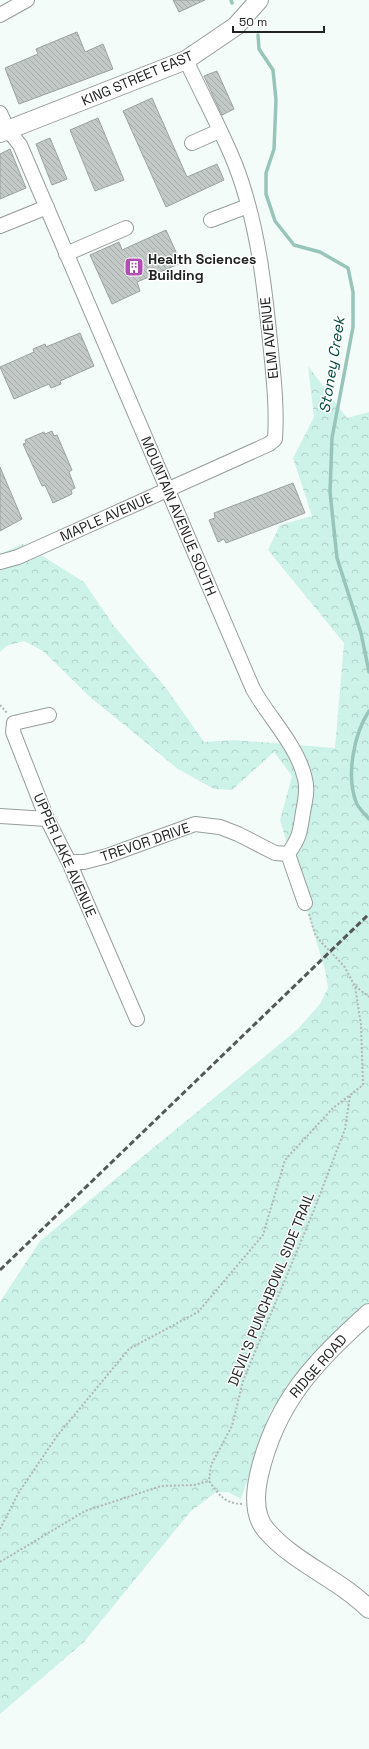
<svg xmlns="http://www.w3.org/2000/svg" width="369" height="1749" viewBox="0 0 369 1749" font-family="'Space Grotesk',sans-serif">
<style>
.forest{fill:url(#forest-crowns)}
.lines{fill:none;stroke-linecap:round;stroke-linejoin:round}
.stream{stroke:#98c5b9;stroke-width:3.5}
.building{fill:url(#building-back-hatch);stroke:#9ba2a0}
.minor-casing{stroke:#979d9b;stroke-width:16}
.major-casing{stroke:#979d9b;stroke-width:20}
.path{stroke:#b1b7b5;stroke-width:2;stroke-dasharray:2 2;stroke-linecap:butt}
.minor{stroke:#fff;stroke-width:14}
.major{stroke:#fff;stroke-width:18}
.rail{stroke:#545857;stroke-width:3;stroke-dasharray:6 3;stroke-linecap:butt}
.labels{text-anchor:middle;stroke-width:3;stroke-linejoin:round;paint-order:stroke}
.street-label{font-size:14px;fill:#212423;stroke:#fff}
.poi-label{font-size:14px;font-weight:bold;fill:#212423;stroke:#fff;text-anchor:start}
.water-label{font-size:15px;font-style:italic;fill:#01463b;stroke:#fff}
</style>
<defs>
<pattern id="forest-crowns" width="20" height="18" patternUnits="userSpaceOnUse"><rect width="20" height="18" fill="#cdf2e8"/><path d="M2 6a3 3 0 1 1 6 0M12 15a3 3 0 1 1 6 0" fill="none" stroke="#b0cfc7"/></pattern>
<pattern id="building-back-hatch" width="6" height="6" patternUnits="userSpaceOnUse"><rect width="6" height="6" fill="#c2c9c7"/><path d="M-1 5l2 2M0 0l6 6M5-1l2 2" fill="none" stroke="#a6acab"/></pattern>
</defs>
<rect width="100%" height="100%" fill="#f4fcf9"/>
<path class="forest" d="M308,366L347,418L369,412V1302L320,1347L270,1412L241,1499L228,1492H216L190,1512L84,1642L0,1714V1302L40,1241L298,1029L320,1004L328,988L325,970L280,820L292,776L274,752L232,790L214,789L178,769L89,696L43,651L24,641L6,646L0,652V554L23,544L84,582L114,626L166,688L204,742L235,740L335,748L344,643L268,550L280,525L312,516L293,458L314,417Z"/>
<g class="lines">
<path class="stream" d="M231,0L232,3
M258,35L259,49L273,70L276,100L274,149L266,173V194L275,221L294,245L320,252L348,268L353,292V327L332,438L330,492L337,558L361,633L369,672
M369,711C354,734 346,775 356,802C358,808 365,814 369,819"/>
</g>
<path class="building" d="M173,0H205L179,12Z
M77,32L85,52L103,44L113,69L19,104L5,68L38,54L36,49Z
M217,71L234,109L222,115L204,76Z
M152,98L187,177L217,164L224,180L166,207L123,111Z
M98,118L124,180L95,191L70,130Z
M50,138L67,179L52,185L36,144Z
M10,149L26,188L0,199V154Z
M166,230L181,263L137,282L140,291L112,304L90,255L119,242L122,250Z
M80,333L94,366L60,381L61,384L51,388L49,384L14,399L0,367L34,352L33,349L45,344L46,347Z
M52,431L54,436L57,435L72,470L69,472L75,488L71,490L72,494L53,503L45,485L42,486L23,444L26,443L25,440L44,432L45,434Z
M0,467L22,519L0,531Z
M293,483L305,513L226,543L224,539L218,542L209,520L215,518L214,513Z"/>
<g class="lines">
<defs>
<path id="minor" d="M0,15L27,0
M0,113L8,130L20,145L253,689C269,718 298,746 305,779C308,790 305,801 303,812C300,832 300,837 288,854L305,903
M192,143L219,131
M211,220L248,206
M0,226L47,207
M66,254L126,228
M0,562L18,557L269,444L275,439C277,410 274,380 271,351C265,289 258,223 235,164C221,129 202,95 186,60
M49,715L14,723L13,732L47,819L69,862L137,1019
M0,816L47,819
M69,862H84L107,856L195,824L220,827L238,834L275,853L288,854"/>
<path id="major" d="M0,133L186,60L236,26L259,0
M369,1313C315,1362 276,1401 259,1475C255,1493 253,1515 266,1530C294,1563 338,1578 369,1609"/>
</defs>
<use href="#minor" class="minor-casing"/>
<use href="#major" class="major-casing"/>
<path class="path" d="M0,705L7,713
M309,914L315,934L321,942L344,966L355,986
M242,1504C224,1503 220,1496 209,1481L211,1465L232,1426L243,1381L314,1210L345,1129L350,1096
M0,1529L19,1492L57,1436L129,1349L198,1312L263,1235L285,1160L333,1108L363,1085L361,1025L355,986L369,997
M0,1562L85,1511L161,1486L194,1485L209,1481"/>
<use href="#minor" class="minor"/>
<use href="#major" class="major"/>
<path class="rail" d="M0,1270L369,914"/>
</g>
<defs>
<symbol id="building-square" viewBox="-11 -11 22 22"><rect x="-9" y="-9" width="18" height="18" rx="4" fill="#b24eb3" stroke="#fff"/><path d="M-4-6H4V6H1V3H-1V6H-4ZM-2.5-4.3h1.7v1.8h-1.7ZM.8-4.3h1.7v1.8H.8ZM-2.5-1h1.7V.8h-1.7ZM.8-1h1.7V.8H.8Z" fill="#fff"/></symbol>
</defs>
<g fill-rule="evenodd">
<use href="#building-square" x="123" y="256" width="22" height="22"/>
</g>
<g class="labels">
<g class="street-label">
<text transform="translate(137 78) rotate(-23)" y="5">KING STREET EAST</text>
<text transform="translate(269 338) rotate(-96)" y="5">ELM AVENUE</text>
<text transform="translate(179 516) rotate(67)" y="5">MOUNTAIN AVENUE SOUTH</text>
<text transform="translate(106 517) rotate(-24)" y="5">MAPLE AVENUE</text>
<text transform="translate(145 842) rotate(-19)" y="5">TREVOR DRIVE</text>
<text transform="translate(65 855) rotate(66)" y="5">UPPER LAKE AVENUE</text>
<text transform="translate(271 1289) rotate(-68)" y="5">DEVIL'S PUNCHBOWL SIDE TRAIL</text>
<text transform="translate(318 1366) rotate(-49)" y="5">RIDGE ROAD</text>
</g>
<g class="poi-label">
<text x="148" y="264">Health Sciences<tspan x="148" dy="16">Building</tspan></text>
</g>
<g class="water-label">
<text transform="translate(332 365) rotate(-81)" y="5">Stoney Creek</text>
</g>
</g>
<path d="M233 26v6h91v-6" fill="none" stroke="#212423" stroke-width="2"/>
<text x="239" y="26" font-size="12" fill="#212423" stroke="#ffffff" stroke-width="3" paint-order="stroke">50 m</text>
</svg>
